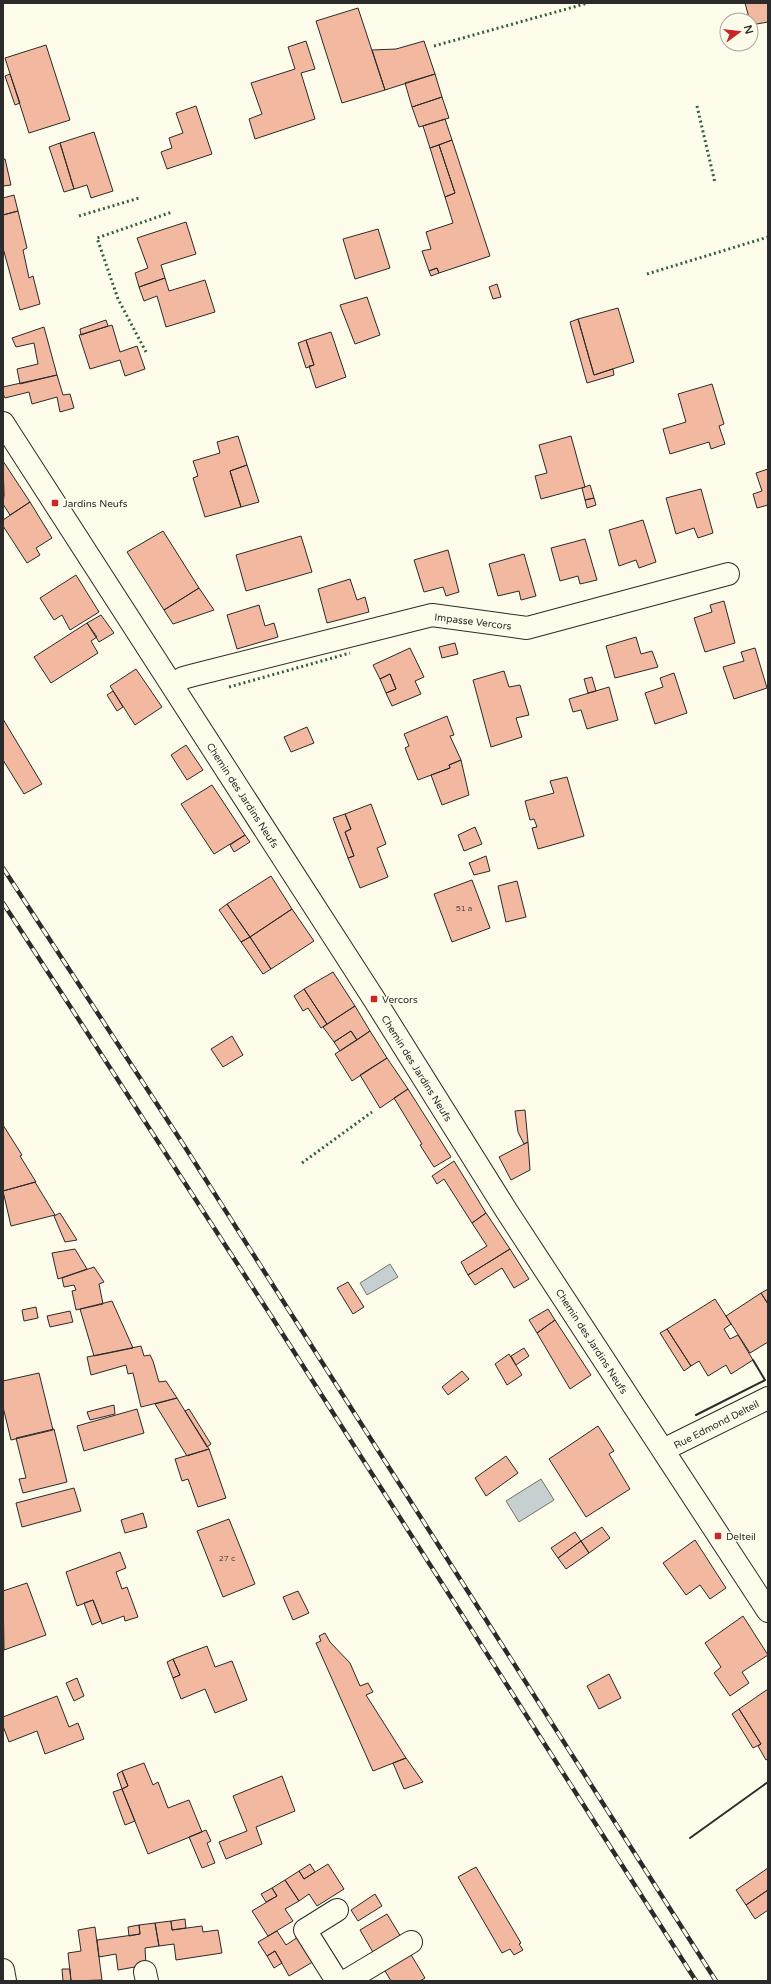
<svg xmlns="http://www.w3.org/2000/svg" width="771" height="1984" viewBox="0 0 771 1984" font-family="'Varela Round',sans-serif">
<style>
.water{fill:#c7d0d0;stroke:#74746e}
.building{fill:#f2b8a0;stroke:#2b2b2b}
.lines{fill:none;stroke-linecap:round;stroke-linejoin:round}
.minor-casing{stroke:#2b2b2b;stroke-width:24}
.minor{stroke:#fdfbea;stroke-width:22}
.rail-casing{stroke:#2b2b2b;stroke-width:4.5}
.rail{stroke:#fdfbea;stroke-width:3;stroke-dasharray:9;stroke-linecap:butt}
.hedge{stroke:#34623c;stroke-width:3;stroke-dasharray:2 3;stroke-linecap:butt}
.wall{stroke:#2b2b2b;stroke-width:2}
.poi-dot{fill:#c62828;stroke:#fdfbea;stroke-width:1.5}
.labels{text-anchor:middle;stroke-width:3;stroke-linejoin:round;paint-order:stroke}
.number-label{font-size:8px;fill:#5d4e48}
.poi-label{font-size:10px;fill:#2b2b2b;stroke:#fdfbea;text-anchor:start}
.street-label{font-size:10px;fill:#2b2b2b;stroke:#fdfbea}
</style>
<rect width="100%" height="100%" fill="#fdfbea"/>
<path class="water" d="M390,1264L398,1277L367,1295L360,1283Z
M541,1479L554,1500L519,1522L506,1501Z"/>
<path class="building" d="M745,3H768V22L751,25Z
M358,8L385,90L342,103L316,21Z
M306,41L315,69L301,73L315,119L255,139L249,119L262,114L251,83L295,69L288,47Z
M424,41L435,74L385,90L372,50L396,49Z
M46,45L70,120L29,133L5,58Z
M10,74L20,103L15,105L5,76Z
M435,74L442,97L412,107L405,83Z
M442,97L449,118L419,127L412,107Z
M196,106L212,154L167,169L161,152L172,148L169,138L183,133L176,113Z
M445,119L452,140L430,148L423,126Z
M94,132L113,191L91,198L87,185L74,189L60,143Z
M452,140L490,256L439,273L437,268L429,271L422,251L431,249L426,232L453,223L445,197L455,193L439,145Z
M60,143L74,189L64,192L49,147Z
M439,145L455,193L445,197L430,148Z
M3,159H5L11,185L3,186Z
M14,195L18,211L3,215V198Z
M18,211L27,248L23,250L29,278L33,276L40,304L20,310L3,248V215Z
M186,222L196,254L161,265L165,278L139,287L135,273L148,268L137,238Z
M378,229L390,268L355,279L343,239Z
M437,268L439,273L431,276L429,271Z
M165,278L169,291L205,280L215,312L166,327L157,296L144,301L139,287Z
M497,284L501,297L493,299L489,287Z
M367,297L380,335L355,344L340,305Z
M618,308L634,362L594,375L578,319Z
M578,319L594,375L613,369L614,375L587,383L570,322Z
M106,320L108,326L81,335L80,329Z
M112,325L120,352L137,346L145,369L125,376L120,360L90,369L79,335Z
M44,327L57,375L20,384L17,369L38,364L34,343L16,347L12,338Z
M331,332L346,377L316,388L309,366L314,365L306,340Z
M306,340L314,365L306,368L298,343Z
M57,375L63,395L70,394L74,408L60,412L57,397L32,404L29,392L5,398L3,394V387Z
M712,384L724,424L719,426L725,444L711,449L709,442L670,454L663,429L686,422L678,394Z
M238,436L247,465L230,471L241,507L205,517L193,478L198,476L193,461L220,453L217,442Z
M571,436L585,487L541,499L535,476L547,473L539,445Z
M3,461L30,502L10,515L3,504L4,495Z
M247,465L259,502L241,507L230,471Z
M768,469V505L757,508L753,494L762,491L756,473Z
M590,485L594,498L585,500L582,488Z
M701,489L713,533L698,538L694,528L676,534L666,498Z
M594,498L596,505L587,508L585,500Z
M30,502L52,538L36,548L40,555L27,563L3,526V520Z
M643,520L656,562L639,568L636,560L619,566L609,530Z
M163,531L199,588L164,610L127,552Z
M301,536L312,572L246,591L236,555Z
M585,539L597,580L580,584L578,576L560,581L551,548Z
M448,550L459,592L446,596L443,587L424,592L414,560Z
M524,554L536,596L521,600L519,591L498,596L489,564Z
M76,575L99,612L70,630L62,615L54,620L40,598Z
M350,579L357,600L365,597L369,612L327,623L318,589Z
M199,588L214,610L173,624L164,610Z
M724,601L735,643L705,652L694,618L712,612L710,605Z
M259,605L265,626L274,623L278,637L237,649L227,615Z
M101,615L114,633L99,642L87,623Z
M87,623L97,637L91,641L98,653L51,683L34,657Z
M636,637L641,654L652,651L658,667L615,678L606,646Z
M455,643L458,654L442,658L439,647Z
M410,648L424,677L415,681L421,694L392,706L386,693L396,689L390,674L380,679L373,665Z
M755,648L767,688L734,699L723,667L744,661L741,652Z
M136,669L162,707L135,725L110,686Z
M504,671L509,687L520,685L529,715L516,718L522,737L491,747L473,680Z
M674,673L687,713L655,724L645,693L663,687L660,678Z
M390,674L396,689L386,693L380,679Z
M592,677L596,691L588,693L584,679Z
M609,687L618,720L587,729L581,710L573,712L569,699Z
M113,691L123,707L117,711L107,695Z
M447,716L454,735L450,736L461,760L449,765L450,768L418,780L405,748L409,746L404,734Z
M3,719L42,784L24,794L3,760Z
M307,727L314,743L291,752L284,737Z
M186,745L203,770L187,780L171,755Z
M461,760L469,795L442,805L431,775L450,768L449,765Z
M567,777L584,836L538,849L532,828L537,827L534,819L530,820L525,801L554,793L550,781Z
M212,785L245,835L214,854L181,804Z
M371,804L386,844L377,848L388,877L360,888L348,858L354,856L345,832L351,829L345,814Z
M345,814L351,829L345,832L354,856L348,858L333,818Z
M475,827L482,844L464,851L458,835Z
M245,835L250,842L234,852L230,845Z
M486,856L490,871L474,875L469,863Z
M271,876L292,909L250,937L227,904Z
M472,880L490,928L452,942L434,894Z
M517,881L526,917L506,922L498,886Z
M227,904L250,937L241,942L219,910Z
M292,909L314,941L271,969L250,937Z
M250,937L271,969L263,974L241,942Z
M333,972L355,1006L327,1024L304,989Z
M304,989L327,1024L321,1028L308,1008L303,1011L294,996Z
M355,1006L370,1031L357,1040L351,1031L334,1042L323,1027Z
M351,1031L357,1040L340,1051L334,1042Z
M370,1031L387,1058L352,1081L335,1054Z
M232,1036L243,1055L223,1067L211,1049Z
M387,1058L408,1089L380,1108L360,1075Z
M408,1089L451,1157L434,1167L420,1145L422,1144L394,1098Z
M525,1110L528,1142L524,1144L518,1132L515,1111Z
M3,1125L22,1155L20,1156L36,1182L3,1191Z
M528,1142L530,1170L511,1180L499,1157Z
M454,1161L486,1213L472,1223L444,1179L437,1184L432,1176Z
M35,1182L55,1215L11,1226L3,1191Z
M60,1213L77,1240L65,1242L54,1216Z
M486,1213L510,1249L468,1275L461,1262L487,1246L472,1223Z
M75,1249L87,1269L58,1279L52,1253Z
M510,1249L529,1279L514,1288L502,1268L475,1285L468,1275Z
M94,1267L104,1282L99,1284L103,1304L76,1310L72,1291L76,1290L74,1285L64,1287L62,1278Z
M348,1282L364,1307L353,1314L337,1288Z
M768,1289V1304L761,1293Z
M761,1293L768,1304V1342L750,1353L726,1316Z
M715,1299L731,1324L724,1329L730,1339L738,1335L753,1360L731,1374L726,1365L708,1376L699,1361L691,1366L667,1329Z
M112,1301L133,1348L94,1356L80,1309Z
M36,1307L38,1318L24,1321L22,1310Z
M548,1309L555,1320L537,1333L529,1320Z
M70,1311L73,1322L50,1327L47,1316Z
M555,1320L591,1375L570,1389L537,1333Z
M667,1329L691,1366L684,1371L660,1333Z
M141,1346L144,1356L150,1355L153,1361L159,1382L166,1381L177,1398L141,1407L133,1373L128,1374L126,1365L91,1375L87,1357Z
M524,1348L529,1356L516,1365L511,1356Z
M509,1354L522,1375L507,1385L495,1364Z
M462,1371L469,1379L448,1395L442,1387Z
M39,1373L53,1430L11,1440L3,1407V1381Z
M177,1398L185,1411L209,1449L187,1456L155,1404Z
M114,1405L115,1414L90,1420L87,1412Z
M137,1409L144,1433L84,1451L77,1426Z
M189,1409L211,1444L207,1447L185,1411Z
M598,1426L614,1451L609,1454L630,1489L586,1517L549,1459Z
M54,1429L67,1482L23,1493L19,1479L26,1478L16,1438Z
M209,1449L226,1498L198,1507L188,1479L182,1481L175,1459Z
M506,1456L518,1473L486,1496L475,1478Z
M74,1488L81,1511L22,1527L16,1503Z
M143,1513L147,1527L125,1533L121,1520Z
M229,1519L255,1584L223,1597L197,1531Z
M602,1527L610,1538L589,1553L581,1541Z
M575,1532L581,1541L558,1558L551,1548Z
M695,1540L726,1588L710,1599L700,1585L686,1595L663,1563Z
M581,1541L589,1553L566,1569L558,1558Z
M120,1552L126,1568L116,1572L122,1589L127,1587L138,1617L125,1621L124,1616L102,1624L93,1600L77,1606L66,1572Z
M27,1583L46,1635L4,1650L3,1591Z
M298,1591L309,1613L293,1620L283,1597Z
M93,1600L101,1621L92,1625L84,1603Z
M743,1616L768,1655L742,1672L749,1683L730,1696L714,1673L721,1667L705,1643Z
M325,1633L330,1642L350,1663L360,1686L368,1683L373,1692L366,1695L406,1758L373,1771L316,1643L321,1641L319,1636Z
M207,1646L215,1667L232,1661L247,1700L215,1713L205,1689L181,1699L173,1678L180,1675L173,1659Z
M173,1659L180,1675L173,1678L167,1662Z
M609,1674L621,1698L599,1709L587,1686Z
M77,1678L84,1696L74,1701L66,1683Z
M768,1689V1759L766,1760L758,1746L761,1744L739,1709Z
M57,1696L69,1727L78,1723L84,1739L45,1754L37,1731L9,1742L3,1726V1717Z
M739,1709L761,1744L753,1748L732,1714Z
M406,1758L423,1782L404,1789L393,1763Z
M144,1763L153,1785L158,1782L168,1808L189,1800L202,1832L148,1854L122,1789L128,1786L122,1771Z
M122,1771L128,1786L122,1789L117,1774Z
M282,1776L295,1811L256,1827L262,1844L226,1859L219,1842L247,1831L233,1796Z
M122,1789L135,1821L125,1825L113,1792Z
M206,1830L211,1841L207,1843L215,1863L202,1868L189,1837Z
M310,1864L315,1872L304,1879L299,1871Z
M328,1864L344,1889L317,1906L309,1894L299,1901L285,1880L299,1871L304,1879Z
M476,1867L521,1943L519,1944L523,1950L514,1955L510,1949L502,1953L458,1877Z
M768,1868V1890L746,1905L736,1890Z
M285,1880L299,1901L285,1909L293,1921L268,1936L252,1911L277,1896L272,1888Z
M272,1888L277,1896L266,1902L261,1894Z
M768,1890V1910L755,1919L746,1905Z
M375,1894L382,1906L358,1921L351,1910Z
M387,1914L401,1937L374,1954L360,1930Z
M185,1919L186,1928L172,1930L171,1921Z
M171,1921L172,1930L202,1926L203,1932L218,1930L222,1953L176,1960L174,1944L159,1946L155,1923Z
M155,1923L159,1946L145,1948L146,1965L118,1970L116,1954L99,1957L97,1940L140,1934L139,1925Z
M139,1925L140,1934L129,1936L128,1927Z
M95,1927L102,1980L71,1981L68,1953L81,1951L78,1930Z
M277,1931L286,1945L301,1935L316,1960L289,1976L275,1951L267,1956L258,1942Z
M275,1951L282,1963L274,1968L267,1956Z
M410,1953L425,1978L420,1981H391L384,1969Z
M62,1969H70L71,1981H63Z"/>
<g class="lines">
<defs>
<path id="minor" d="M3,423L374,999L506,1210L768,1611
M173,685L183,678L194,675L432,615L527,628L728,574
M663,1450L768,1398
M337,1910L305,1930L337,1981
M3,1970L5,1981
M145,1972L147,1981
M346,1981L411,1942"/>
</defs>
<use href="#minor" class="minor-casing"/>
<use href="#minor" class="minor"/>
<defs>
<path id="rail" d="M3,868L183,1144L716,1981
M3,903L266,1308L696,1981"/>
</defs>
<use href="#rail" class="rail-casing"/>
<use href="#rail" class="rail"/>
<path class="hedge" d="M434,46L588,3
M697,106L715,183
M79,216L139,198
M647,274L768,237
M146,352L118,299L97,238L172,212
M229,687L350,653
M302,1163L372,1112"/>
<path class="wall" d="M696,1415L765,1380L753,1360
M690,1838L768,1782"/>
</g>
<g class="poi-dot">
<rect x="51" y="499" width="8" height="8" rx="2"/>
<rect x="370" y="995" width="8" height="8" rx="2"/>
<rect x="714" y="1532" width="8" height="8" rx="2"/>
</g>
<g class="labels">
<g class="number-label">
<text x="464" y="911">51 a</text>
<text x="227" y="1561">27 c</text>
</g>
<g class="poi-label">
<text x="63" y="507">Jardins Neufs</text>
<text x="382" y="1003">Vercors</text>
<text x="726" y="1540">Delteil</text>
</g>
<g class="street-label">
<text transform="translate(473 621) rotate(7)" y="4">Impasse Vercors</text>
<text transform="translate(243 795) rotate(57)" y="4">Chemin des Jardins Neufs</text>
<text transform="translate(417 1068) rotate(58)" y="4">Chemin des Jardins Neufs</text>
<text transform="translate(592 1341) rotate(57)" y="4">Chemin des Jardins Neufs</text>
<text transform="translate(716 1424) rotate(-27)" y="4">Rue Edmond Delteil</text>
</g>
</g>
<rect width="771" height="1984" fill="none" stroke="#2b2b2b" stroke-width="8"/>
<g transform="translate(739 32) rotate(75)"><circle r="19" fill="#fdfbea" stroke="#a9a89e"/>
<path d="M0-3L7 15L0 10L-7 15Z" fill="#c62828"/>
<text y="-6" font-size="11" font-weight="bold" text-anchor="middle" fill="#2b2b2b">N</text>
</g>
</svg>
